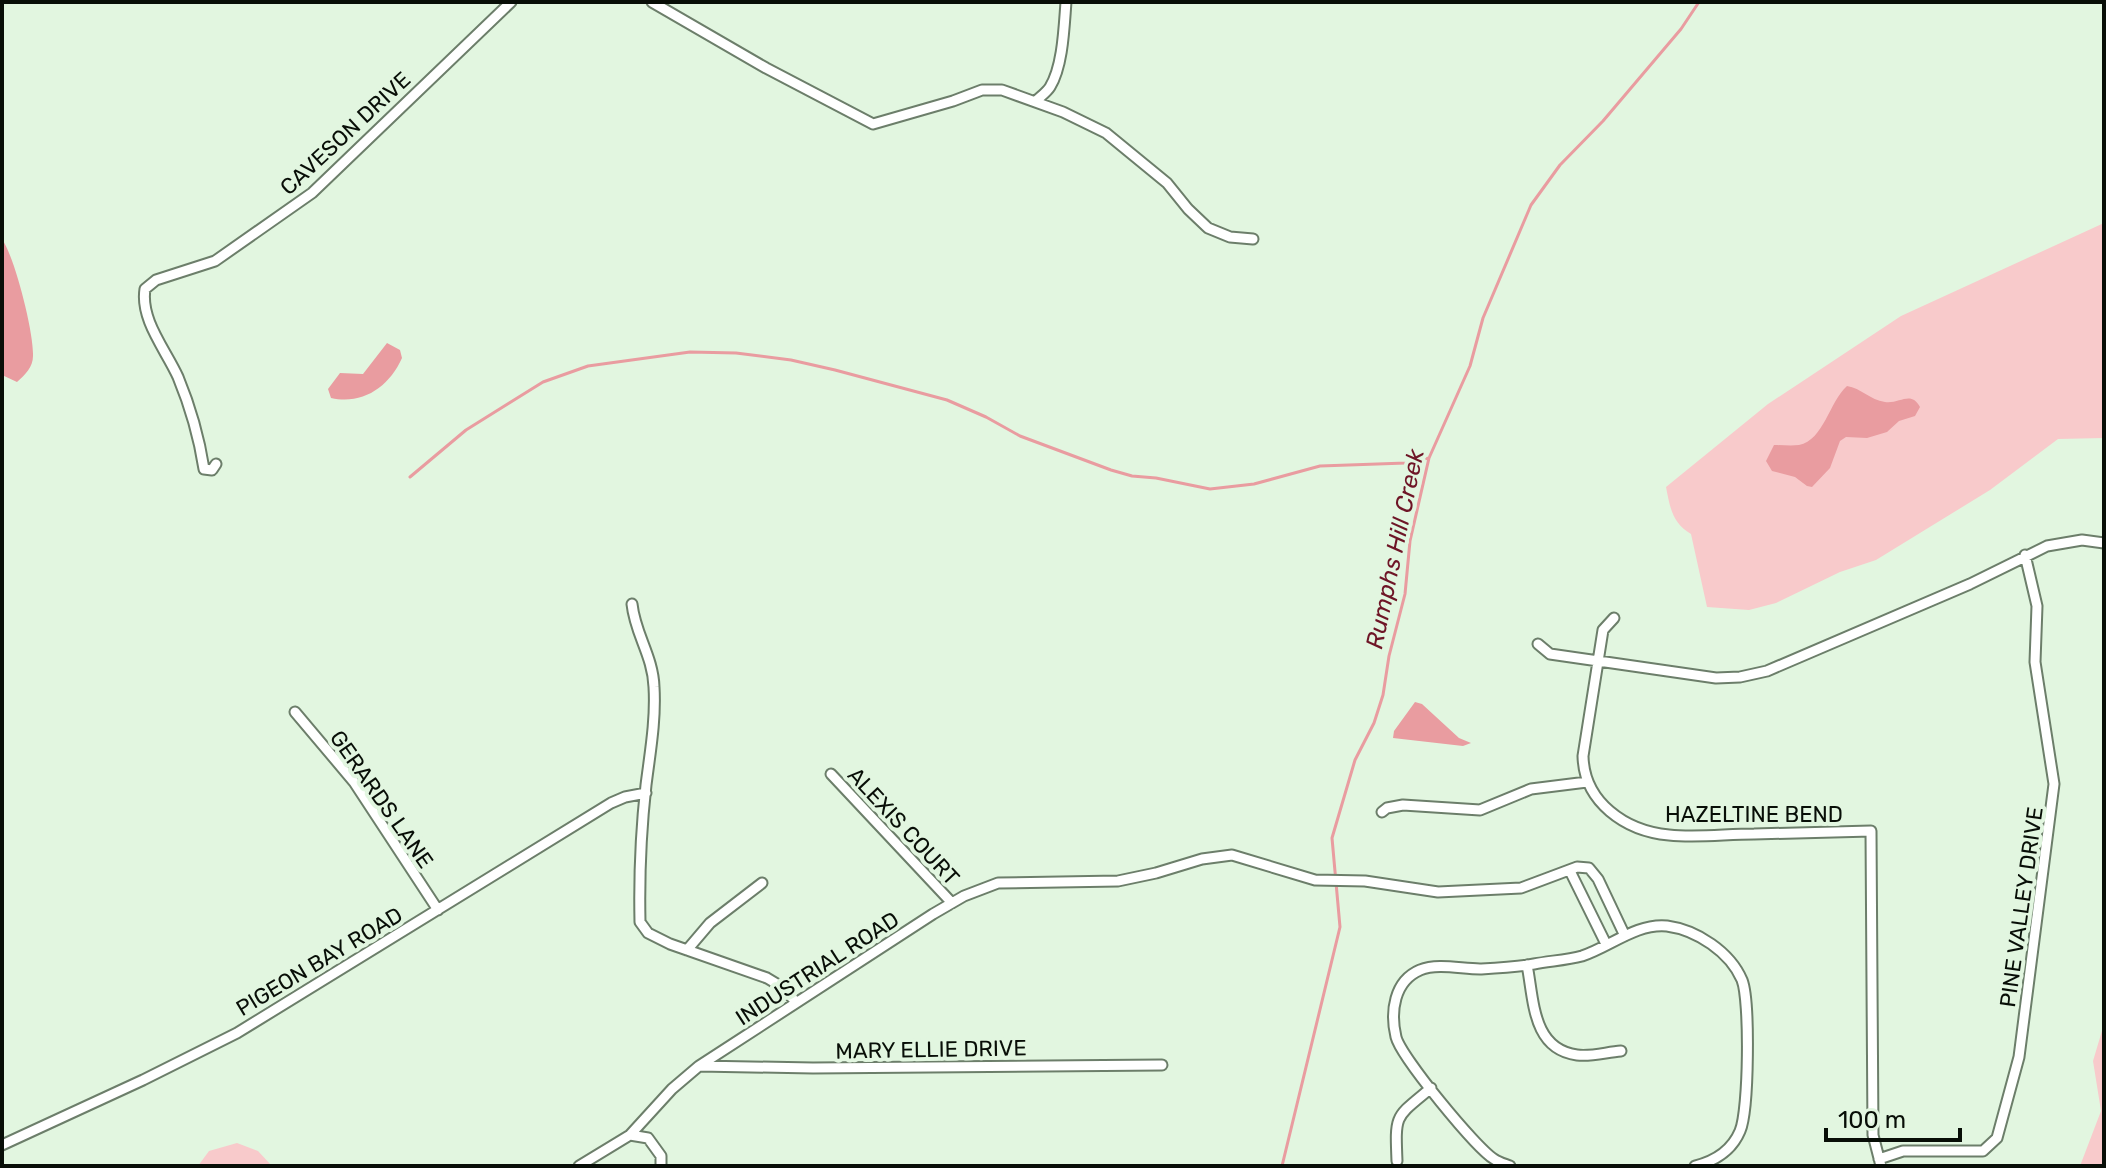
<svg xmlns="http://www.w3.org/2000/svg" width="2106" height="1168" viewBox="0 0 2106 1168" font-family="Rubik,sans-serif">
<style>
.green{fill:#f8cacb}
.water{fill:#e99ca0}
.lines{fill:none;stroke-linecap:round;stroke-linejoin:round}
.stream{stroke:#e99ca0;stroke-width:3}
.minor-casing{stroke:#6c7e6a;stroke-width:13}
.minor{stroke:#fff;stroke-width:9}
.labels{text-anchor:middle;stroke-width:8;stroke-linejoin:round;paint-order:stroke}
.street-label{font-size:22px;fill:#080e07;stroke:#e2f6e0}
.water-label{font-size:24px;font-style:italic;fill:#6e1526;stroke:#e2f6e0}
</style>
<rect width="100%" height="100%" fill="#e2f6e0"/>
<path class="green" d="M2104,223V438L2058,439L1990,490L1876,560L1840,572L1776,603L1749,610L1707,607L1691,534C1672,523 1670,507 1666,487L1768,404L1901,316Z
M2104,1024V1166H2080L2101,1111L2093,1061Z
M237,1143L258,1151L272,1166H198L209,1151Z"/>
<path class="water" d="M2,239C15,258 34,333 33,356C33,367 25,375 17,382L2,375Z
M387,343L400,350L402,358C389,387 363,405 331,398L328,389L340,373L363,374Z
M1847,386C1861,388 1870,400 1885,402C1900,404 1911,390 1920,407L1915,416L1899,421L1887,432L1867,438L1846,437L1840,441L1830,468L1812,487L1807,486L1795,477L1772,471L1766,461L1774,445C1782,445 1791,446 1799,445C1824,440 1829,402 1847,386Z
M1415,702L1422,704L1459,738L1471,743L1463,746L1393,738L1394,731Z"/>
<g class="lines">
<path class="stream" d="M410,477L466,430L543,382L588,366L690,352L736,353L791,360L835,370L947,400L986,417L1020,436L1111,470L1132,476L1156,478L1210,489L1254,484L1320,466L1406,463L1429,458
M1282,1166L1340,927L1332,838L1355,760L1374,723L1383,695L1389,656L1405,594L1410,541L1429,458L1470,366L1483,318L1531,205L1560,165L1603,121L1681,29L1699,2"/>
<defs>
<path id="minor" d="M652,2L766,68L873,124L953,101L982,90H1002L1063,112L1106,133L1167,183L1188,209L1208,228L1230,237L1253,239
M1036,101C1040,97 1047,92 1050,87C1063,66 1064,27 1066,2
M216,464L212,470L204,469C199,437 190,406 178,377C166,350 140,320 145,289L156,280L215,261L312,193L511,2
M632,604C635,634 653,656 654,687C656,720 650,753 646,785C641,830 639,876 640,922L648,933L670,944L767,978L782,987L796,1002
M1614,618L1603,630L1583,756C1584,802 1625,831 1669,835C1697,838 1726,834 1754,834C1793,833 1832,832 1871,831L1873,1135L1881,1166
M1538,644L1550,654L1716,678L1740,677L1767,671L1970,584L2047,546L2082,540L2104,543
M295,712L354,782L438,910
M831,774L952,903
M1382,812L1387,808L1403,805L1480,810L1531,789L1587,782
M1570,871L1606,944
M687,950L710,923L762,883
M1527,965C1534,1000 1532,1049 1577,1055C1591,1057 1607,1052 1621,1051
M699,1066L813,1068L1162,1065
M630,1135L672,1089L699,1066L933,914L964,896L998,883L1118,881L1156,873L1202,859L1232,855L1315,880L1365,881L1438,892L1521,888L1577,867L1589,868L1598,879L1625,936
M2,1145L143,1080L237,1033L611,803L625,797L646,793
M1879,1159L1903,1151H1983L1997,1138L2019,1057L2054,784L2035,662L2037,606L2025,555
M1397,1161C1395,1113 1395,1118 1431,1088
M579,1166L630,1135L648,1138L661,1156V1166
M1510,1166C1505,1164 1498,1162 1494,1159C1476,1148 1401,1057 1396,1037C1390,1012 1394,981 1420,970C1438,963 1461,969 1480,969C1498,968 1517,967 1534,964C1550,961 1567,960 1582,956C1610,947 1636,923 1667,926C1697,930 1730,952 1742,980C1750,1000 1749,1110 1740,1131C1732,1150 1715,1161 1695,1166"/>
</defs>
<use href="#minor" class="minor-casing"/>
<use href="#minor" class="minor"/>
</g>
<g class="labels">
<g class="street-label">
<text transform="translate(345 133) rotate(-43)" y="8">CAVESON DRIVE</text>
<text transform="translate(382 799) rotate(55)" y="8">GERARDS LANE</text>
<text x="1754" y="822">HAZELTINE BEND</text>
<text transform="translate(904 826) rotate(47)" y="8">ALEXIS COURT</text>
<text transform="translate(2021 907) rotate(-82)" y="8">PINE VALLEY DRIVE</text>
<text transform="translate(319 961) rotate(-31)" y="8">PIGEON BAY ROAD</text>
<text transform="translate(817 968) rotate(-33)" y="8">INDUSTRIAL ROAD</text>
<text transform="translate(931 1049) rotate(-1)" y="8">MARY ELLIE DRIVE</text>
</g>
<g class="water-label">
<text transform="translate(1395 549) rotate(-78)" y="8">Rumphs Hill Creek</text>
</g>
</g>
<rect width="2106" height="1168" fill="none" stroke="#080e07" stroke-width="8"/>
<path d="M1826 1128v12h134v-12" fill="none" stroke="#080e07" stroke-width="4"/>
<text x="1838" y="1128" font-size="24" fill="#080e07" stroke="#e2f6e0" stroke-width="6" paint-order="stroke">100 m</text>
</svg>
